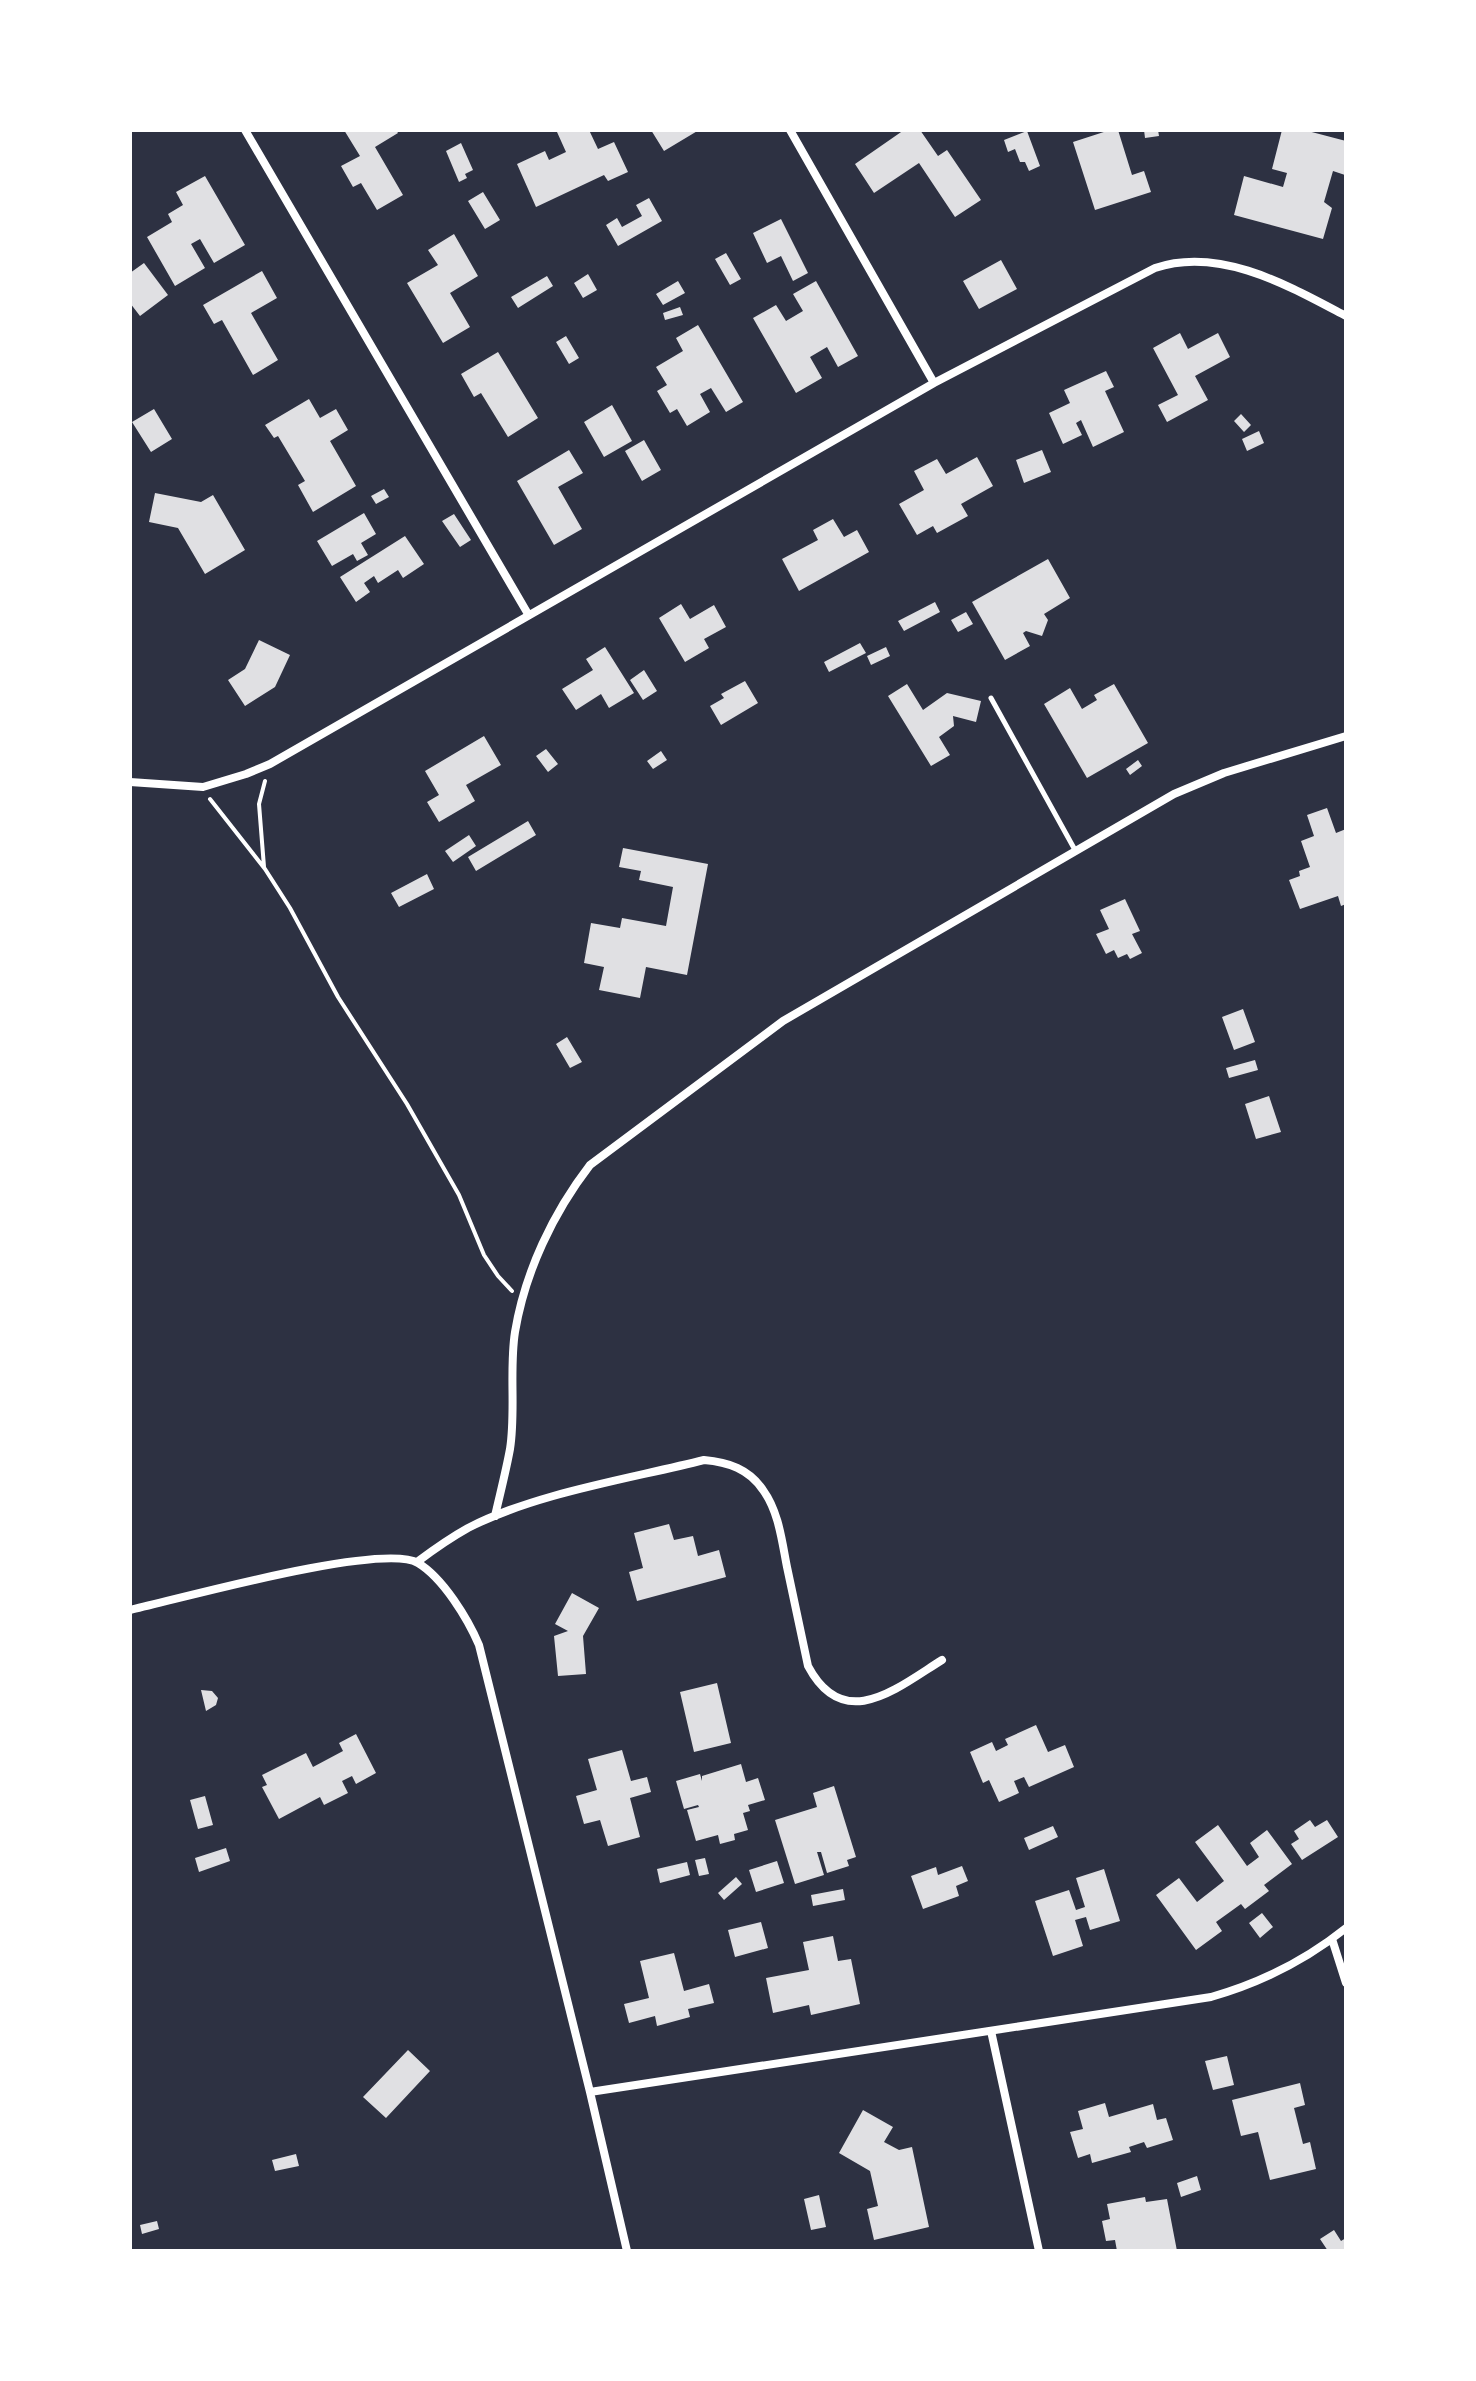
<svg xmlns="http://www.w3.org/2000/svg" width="1476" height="2381" viewBox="0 0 1476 2381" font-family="Raleway,sans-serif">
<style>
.building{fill:#e0e0e3}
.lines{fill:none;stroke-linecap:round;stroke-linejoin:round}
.path{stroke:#fff;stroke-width:4}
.service{stroke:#fff;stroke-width:5}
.minor{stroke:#fff;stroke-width:8}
</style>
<rect width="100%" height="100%" fill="#2d3142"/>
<path class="building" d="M344,130H396L398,133L375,147L403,195L377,210L361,183L353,187L341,166L360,156Z
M562,130H589L598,149L614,142L628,172L608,181L604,175L536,207L517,164L545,151L549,160L566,152L557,132Z
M651,130H699L664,151Z
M904,130H920L938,156L947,150L981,200L955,217L919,163L874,193L855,164Z
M1110,130H1118L1132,175L1144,171L1151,192L1095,210L1073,142Z
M1144,130H1158L1159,136L1145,138Z
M1282,130H1304L1346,141L1345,175L1333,171L1324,202L1332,208L1323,239L1234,215L1244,176L1283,187L1287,173L1272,169Z
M1027,131L1040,166L1029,171L1025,162H1020L1015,149L1008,152L1004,140Z
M461,143L473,170L465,174L467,178L459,182L446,151Z
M205,176L245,245L214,263L200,239L191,244L205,268L175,286L147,237L172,222L168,214L183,205L176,192Z
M483,192L500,220L485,229L468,201Z
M649,198L662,221L618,246L606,225L617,218L622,227L642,216L636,205Z
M781,219L808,273L793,281L781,256L767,263L753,233Z
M454,234L478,276L450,293L470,327L443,343L407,283L438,265L428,250Z
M726,253L741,279L730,285L715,259Z
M1001,260L1017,289L979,309L963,281Z
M144,263L168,295L140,316L130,303V273Z
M262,271L277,298L251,313L278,360L253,375L222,320L214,324L203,305Z
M588,274L597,290L583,298L574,283Z
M547,276L553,286L518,308L511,297Z
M678,281L685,293L663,305L656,294Z
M816,281L858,356L838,367L827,347L810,357L822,378L796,393L753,318L776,305L786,321L803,311L793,294Z
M680,307L683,315L665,320L663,313Z
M698,325L743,402L726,412L711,388L700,394L710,412L687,426L677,409L670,413L657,391L667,385L656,367L683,351L676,338Z
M1180,333L1188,349L1218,333L1230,357L1195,376L1208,400L1167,422L1158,405L1178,395L1153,348Z
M566,336L579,358L569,364L556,342Z
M498,352L538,418L508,437L481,393L474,397L461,374Z
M1106,371L1114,387L1105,391L1124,432L1093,447L1081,420L1076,423L1082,435L1063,444L1049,413L1070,403L1064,390Z
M309,399L320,418L336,409L348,430L330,441L356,486L313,512L298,485L305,481L278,436L274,438L265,425Z
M612,405L632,441L604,457L584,422Z
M154,409L172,439L151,452L132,422Z
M1241,414L1251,425L1244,432L1234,421Z
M1259,431L1264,443L1247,451L1242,439Z
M644,440L661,470L642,481L625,451Z
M569,450L583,473L558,487L582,529L554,545L517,481Z
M1042,450L1051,472L1024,483L1016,460Z
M977,457L993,486L961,504L968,516L937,533L933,526L917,535L899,504L924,490L914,471L937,459L946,474Z
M384,489L389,497L376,504L371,496Z
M155,493L201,502L213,495L245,550L205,574L178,528L149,522Z
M364,513L376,534L361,543L368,555L357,561L353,554L332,566L317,541Z
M454,514L471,540L460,547L442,521Z
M833,519L844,537L857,530L869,552L799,591L782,559L818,540L813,530Z
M405,536L424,564L403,578L398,570L378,583L374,576L364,583L370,592L356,602L340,577Z
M1048,559L1070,598L1044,614L1048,620L1042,636L1026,631L1023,633L1030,646L1005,660L972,602Z
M935,602L940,612L904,631L898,621Z
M681,604L690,619L714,605L726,627L704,639L709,648L685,662L659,618Z
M966,612L973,624L958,632L951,620Z
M259,640L290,655L275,687L245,706L228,680L245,669Z
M860,643L866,653L829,672L824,662Z
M605,647L634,693L609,708L601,694L576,710L562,689L593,670L586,659Z
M886,647L890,656L871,665L867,656Z
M644,670L657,691L643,700L630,680Z
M745,681L758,703L721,725L710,706L724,698L721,694Z
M907,684L923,710L947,693L981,701L976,722L953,716L954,726L939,737L950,755L931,766L888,696Z
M1114,684L1148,743L1087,778L1044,704L1070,688L1082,709L1097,700L1094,695Z
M484,736L501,765L466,785L475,801L439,822L427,802L439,795L425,771Z
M546,749L558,764L548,772L536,756Z
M661,751L667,760L653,769L647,761Z
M1138,760L1142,766L1130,775L1126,769Z
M1327,808L1336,833L1346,829V904L1341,906L1338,896L1300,909L1289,880L1300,876L1299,871L1310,867L1301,841L1314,836L1307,815Z
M528,821L536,835L476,871L468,857Z
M469,835L476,846L453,862L445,851Z
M623,848L708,864L687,975L646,967L640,998L599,990L604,967L584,963L591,923L620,928L622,918L666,926L673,887L639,880L641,871L619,867Z
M427,874L434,889L399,907L391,893Z
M1125,899L1140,931L1132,934L1142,953L1130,959L1127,954L1118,958L1114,950L1106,954L1096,934L1109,929L1100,910Z
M1243,1009L1255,1042L1234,1050L1222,1017Z
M567,1037L582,1062L570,1068L556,1044Z
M1255,1060L1258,1070L1229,1078L1226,1068Z
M1269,1096L1281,1132L1256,1139L1245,1104Z
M669,1524L674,1540L693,1536L698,1556L719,1550L726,1577L637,1601L629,1572L643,1568L634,1533Z
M572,1593L599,1608L583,1636L586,1674L558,1676L554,1636L568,1631L555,1624Z
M717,1683L731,1743L694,1752L680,1692Z
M201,1690L212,1691L218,1698L216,1705L206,1711Z
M1036,1725L1048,1752L1065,1745L1074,1767L1029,1787L1024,1777L1014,1781L1019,1793L999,1802L989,1780L983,1783L970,1752L992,1742L996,1751L1008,1745L1005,1739Z
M356,1734L376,1773L356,1784L352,1776L342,1781L348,1793L324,1805L320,1797L279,1819L262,1787L267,1785L262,1775L306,1753L313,1767L343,1751L339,1743Z
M622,1750L631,1781L647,1777L651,1792L630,1798L640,1837L608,1846L600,1820L584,1824L576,1796L597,1790L588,1759Z
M741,1764L746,1782L758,1778L765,1800L748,1805L750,1811L743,1813L748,1830L734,1834L735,1840L720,1844L718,1835L696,1841L687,1810L699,1807L698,1805L684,1809L676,1781L700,1774L702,1781V1776Z
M834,1786L856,1857L847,1860L849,1866L827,1873L821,1852H817L824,1875L795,1884L775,1820L817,1807L813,1793Z
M205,1796L213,1825L198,1829L190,1800Z
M1310,1820L1315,1827L1327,1820L1338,1837L1302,1860L1291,1844L1299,1839L1294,1831Z
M1218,1825L1247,1866L1259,1857L1250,1843L1267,1830L1292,1864L1264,1885L1269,1891L1245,1909L1241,1904L1216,1922L1222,1931L1196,1950L1156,1895L1179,1878L1197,1902L1224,1881L1195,1842Z
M1053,1826L1058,1837L1029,1850L1024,1838Z
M226,1848L230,1861L199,1872L195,1858Z
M705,1858L709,1874L699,1876L695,1860Z
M777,1861L784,1883L756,1892L749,1870Z
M687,1862L690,1875L660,1883L657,1869Z
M962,1866L968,1881L956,1886L959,1896L923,1909L911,1876L936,1867L938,1875Z
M1104,1869L1120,1921L1090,1930L1086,1917L1075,1920L1083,1946L1053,1956L1035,1901L1069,1890L1076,1910L1085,1907L1076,1878Z
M736,1877L742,1884L724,1900L718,1893Z
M843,1889L845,1900L813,1906L811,1895Z
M1262,1913L1273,1927L1260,1938L1249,1923Z
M761,1922L768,1948L735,1957L728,1930Z
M833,1936L838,1961L851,1959L860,2004L811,2015L809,2005L773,2013L766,1978L809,1970L803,1942Z
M674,1953L684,1991L709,1984L714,2003L688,2009L690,2017L657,2026L655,2016L629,2023L624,2004L649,1998L640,1961Z
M408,2050L430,2071L386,2118L363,2097Z
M1227,2056L1234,2085L1213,2090L1205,2061Z
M1300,2083L1305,2105L1294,2108L1303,2144L1310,2142L1316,2169L1270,2180L1258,2132L1241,2136L1232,2100Z
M1105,2103L1109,2117L1153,2104L1157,2120L1166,2118L1173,2140L1147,2148L1144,2142L1129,2147L1131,2152L1092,2163L1090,2154L1078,2158L1070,2132L1083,2129L1078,2111Z
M863,2110L893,2127L884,2142L899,2150L912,2147L929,2227L874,2240L867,2209L878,2206L870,2171L839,2153Z
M296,2154L299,2166L275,2171L272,2160Z
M1197,2176L1201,2190L1181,2197L1177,2183Z
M819,2195L826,2227L811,2230L804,2199Z
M1145,2197L1146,2202L1167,2199L1177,2251H1117L1115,2240L1106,2241L1102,2221L1110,2219L1107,2204Z
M157,2221L159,2229L142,2234L140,2225Z
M1334,2230L1341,2241L1346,2238V2251H1328L1320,2239Z"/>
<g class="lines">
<path class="path" d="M210,799L265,869L290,908L338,997L407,1104L459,1195L484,1255L498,1276L512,1291
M264,867L259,804L265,781"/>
<path class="service" d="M991,698L1075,850"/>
<path class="minor" d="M245,130L528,614
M790,130L934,383
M130,782L203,787L246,774L270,764L934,383L1155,268C1220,246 1289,286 1346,316
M495,1516C500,1494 506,1471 510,1449C516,1411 509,1370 515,1332C525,1272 553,1213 590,1165L783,1021L1174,794L1224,773L1346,736
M417,1562C433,1550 450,1538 468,1528C536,1493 629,1479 704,1460C728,1462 749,1469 763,1490C779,1512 782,1542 787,1567C794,1600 801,1633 808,1666C844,1734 897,1688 942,1660
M130,1610C179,1599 382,1542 418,1563C443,1578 468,1619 479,1645L590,2092L627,2251
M1332,1939L1346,1983
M991,2031L1039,2251
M590,2092L1211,1997C1260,1983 1306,1960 1346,1928"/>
</g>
<rect width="1476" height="2381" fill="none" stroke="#ffffff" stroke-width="264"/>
</svg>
